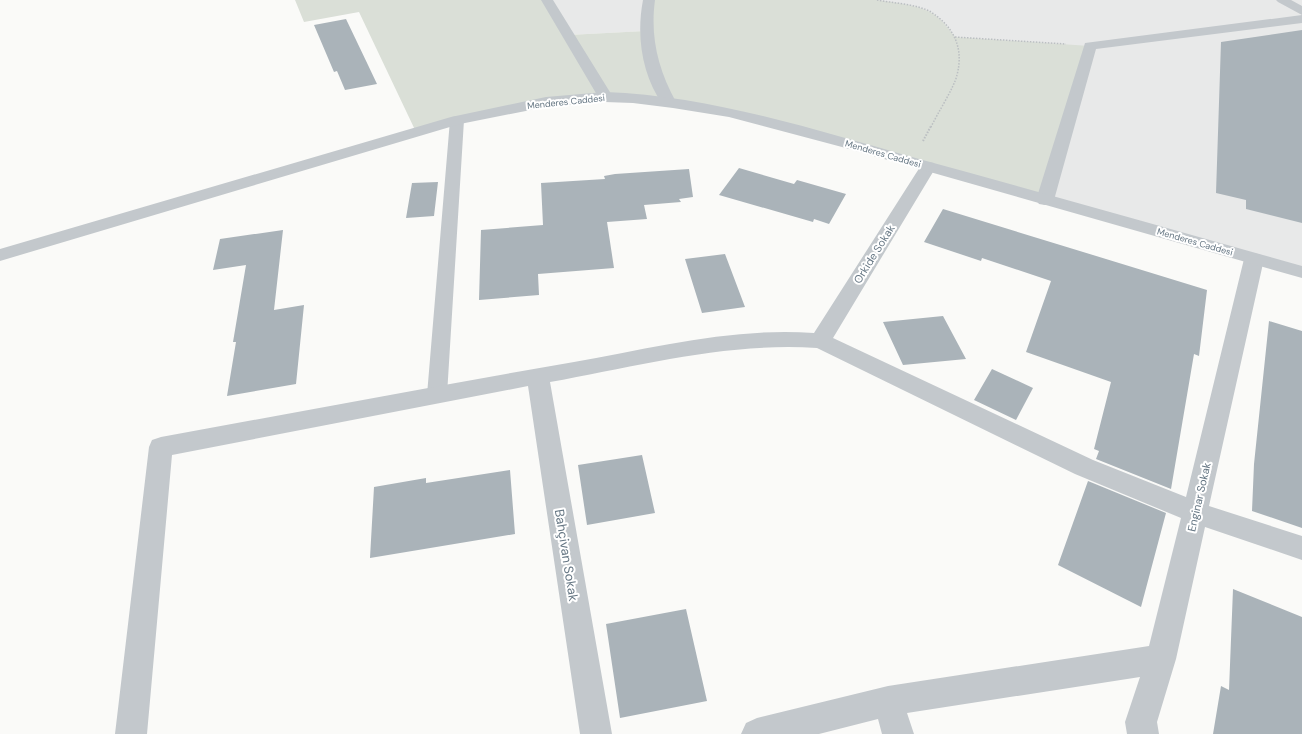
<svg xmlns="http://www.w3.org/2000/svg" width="1302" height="734" viewBox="0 0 1302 734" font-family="'DM Sans',sans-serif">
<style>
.built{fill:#e8e9e9}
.green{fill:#dadfd7}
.building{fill:#aab3b9}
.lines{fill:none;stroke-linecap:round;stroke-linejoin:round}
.path-far1{stroke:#bbbfc2;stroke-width:1.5;stroke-dasharray:1.5 1.5;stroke-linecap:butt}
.path{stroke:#bbbfc2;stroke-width:2;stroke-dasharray:1.5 1.5;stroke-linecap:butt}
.service{fill:#c3c8cc;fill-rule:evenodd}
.minor{fill:#c3c8cc;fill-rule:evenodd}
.tertiary{fill:#c3c8cc;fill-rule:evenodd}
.labels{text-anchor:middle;stroke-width:4;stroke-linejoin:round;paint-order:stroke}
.far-street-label{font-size:9px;fill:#657683;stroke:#fff}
.street-label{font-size:11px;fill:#657683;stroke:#fff}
.near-street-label{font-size:13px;fill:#657683;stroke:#fff}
</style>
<rect width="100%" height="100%" fill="#fafaf8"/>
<path class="built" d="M547,0H649L646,31L568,35Z
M877,0H1302V272L911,162Z"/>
<path class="green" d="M295,0H547L568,35L645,31L649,0H877C894,3 914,4 930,12C940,17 948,28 955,37L1090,46L1045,200L848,144L673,103L575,99L416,132L359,12L304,22Z"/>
<path class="building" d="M346,19L368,65L377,84L345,90L337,71L334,72L314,25Z
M1302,30V223L1246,209V200L1216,193L1221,42Z
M739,168L794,184L797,180L846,194L829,224L814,219L813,222L719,195Z
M689,169L693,197L679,199L681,202L644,205L647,219L607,222L614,268L538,274L539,295L479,300L481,230L543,225L541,183L605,179L604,176L615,174Z
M438,182L434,216L406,218L412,183Z
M943,209L1207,290L1199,356L1194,354L1171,489L1096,459L1099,451L1094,449L1111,382L1026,352L1051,281L982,258L981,261L924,242Z
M283,230L274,310L304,305L296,384L227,396L236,342H233L246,265L213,270L220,239Z
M725,254L745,307L702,313L685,259Z
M943,316L966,359L903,365L883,322Z
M1269,321L1302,331V528L1252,511L1254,464Z
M992,369L1033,388L1016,420L974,400Z
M642,455L655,513L587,525L578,465Z
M510,470L515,534L370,558L374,487L426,478V483Z
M1088,481L1166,513L1141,607L1058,565Z
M1233,589L1302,617V734H1213L1221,686L1229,690Z
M686,609L707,701L620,718L606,624Z"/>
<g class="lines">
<path class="path-far1" d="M877,0C892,3 917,4 931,12C954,27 964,48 957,75C954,88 937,114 931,127
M955,37L1066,44"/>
<path class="path" d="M923,141L931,126"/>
<path class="service" d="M1276,0H1291L1302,6V15L1278,2Z
M457,116L462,117L464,120L447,395L444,401L437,403L430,401L427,395L450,120L452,117Z"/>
<path class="minor" d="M541,0H553L613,97L610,100L605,102L600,100Z
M643,0H655C650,37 658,69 676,102L673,105L668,107L663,105C642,75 636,36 643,0Z
M1302,15V23L1096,49L1054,200L1051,204L1045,205L1039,204L1036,200L1085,43Z
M928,162L934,163L936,167L833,338L1093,460L1186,497L1244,259L1247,255L1254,253L1261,255L1264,259L1209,506L1302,536V560L1205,527L1176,659L1157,722L1159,734H1127L1125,722L1140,677L907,713L914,734H882L878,719L819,734H741L746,723L757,718L888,686L1149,646L1181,518L1075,474L817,348C727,342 638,366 550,382L612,734H580L528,386L172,455L147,734H115L149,447L152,440L161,437C298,412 436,386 574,362C653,348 733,327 814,333L920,167L922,163Z"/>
<path class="tertiary" d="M605,92C712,96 816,130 919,159C1047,194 1174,230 1302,266V278L842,147L729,117L673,108L633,103L605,102L546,107L460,124L0,261V249L451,117L546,97Z"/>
</g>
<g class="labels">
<g class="far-street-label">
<text transform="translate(566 102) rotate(-6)" y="3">Menderes Caddesi</text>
<text transform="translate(883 154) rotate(16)" y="3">Menderes Caddesi</text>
<text transform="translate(1195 242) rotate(16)" y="3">Menderes Caddesi</text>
</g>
<g class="street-label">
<text transform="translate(874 254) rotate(-58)" y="4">Orkide Sokak</text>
<text transform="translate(1199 497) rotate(-77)" y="4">Enginar Sokak</text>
</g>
<g class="near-street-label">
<text transform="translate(567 555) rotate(81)" y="5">Bahçivan Sokak</text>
</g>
</g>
</svg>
